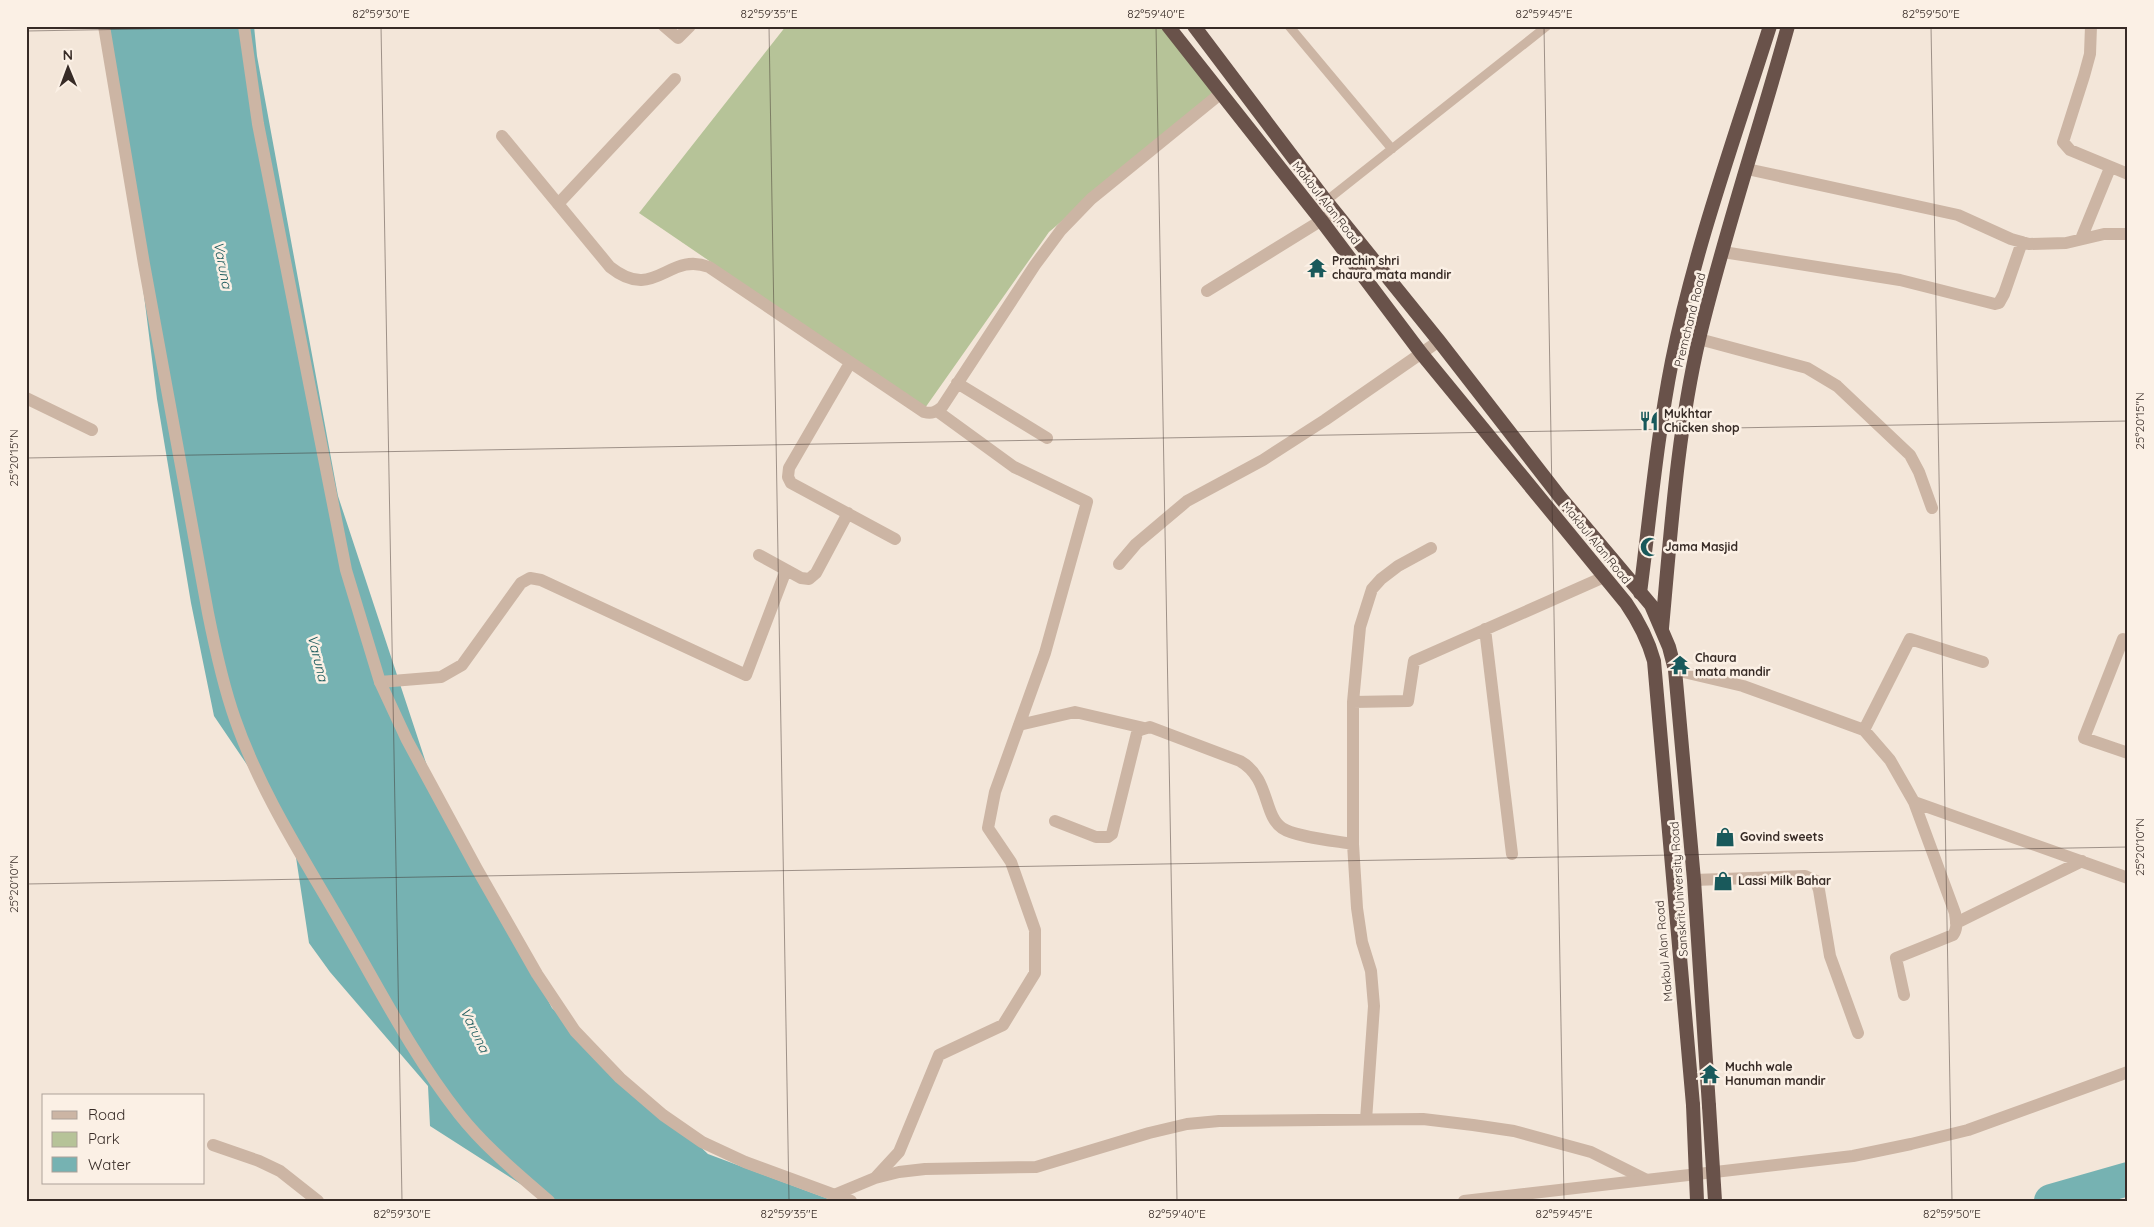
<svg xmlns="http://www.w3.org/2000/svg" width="2154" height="1227" viewBox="0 0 2154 1227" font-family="Quicksand,sans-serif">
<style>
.green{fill:#b6c398}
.water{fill:#76b2b2}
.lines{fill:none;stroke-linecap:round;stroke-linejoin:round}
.river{stroke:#76b2b2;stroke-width:34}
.service{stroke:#ccb5a4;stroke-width:9}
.minor{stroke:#ccb5a4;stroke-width:12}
.tertiary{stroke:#ccb5a4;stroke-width:12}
.trunk{stroke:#69524a;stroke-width:14}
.trunk-bridge{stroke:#69524a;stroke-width:14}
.ticks{fill:none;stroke:#372b26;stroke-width:1;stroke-opacity:0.45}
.labels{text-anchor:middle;stroke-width:5;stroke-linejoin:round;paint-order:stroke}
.street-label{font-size:12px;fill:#372b26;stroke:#fbf0e5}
.poi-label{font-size:12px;font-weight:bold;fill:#372b26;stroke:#fbf0e5;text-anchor:start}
.water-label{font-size:14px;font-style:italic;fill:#19595b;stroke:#fbf0e5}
.neatline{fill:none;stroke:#372b26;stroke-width:2}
.ticks-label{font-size:12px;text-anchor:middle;fill:#372b26}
</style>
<rect width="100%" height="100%" fill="#f3e6d9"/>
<path class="green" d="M786,26H1164L1215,91L1049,232L925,408L639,213Z"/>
<path class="water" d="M103,26H254L257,56L338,496L430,775L552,1008L708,1154L834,1201H547L430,1126L428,1086L330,972L309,943L292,831L214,716L191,603L157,399L120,104Z"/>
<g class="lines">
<path class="river" d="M2051,1201L2128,1179"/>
<path class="service" d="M1289,26L1392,149
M1326,201L1547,26"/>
<path class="minor" d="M104,26L144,264L208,613C215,648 223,685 235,719C261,794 306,862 345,930C381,992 414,1057 459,1114C484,1146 518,1174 549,1201
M664,26L678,38L690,26
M2091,26L2090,54L2084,76L2063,142L2070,150L2128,174
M502,136L610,267C655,303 668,251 709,267L924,412C932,414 936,412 942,407L1035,265L1061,230L1091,199L1220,94
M1747,169L1958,215L2011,239L2029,244L2066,243L2104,234H2128
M558,204L675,79
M2081,239L2110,168
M1723,252L1900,280L1995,304L1999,303L2004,294L2022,242
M1207,291L1335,212
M1699,339L1807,368L1837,386L1910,455L1919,472L1932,508
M850,363L789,468L788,477L791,483L895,539
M957,383L1047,438
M26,398L92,430
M759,555L801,578L809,579L816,573L848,513
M1119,564L1136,544L1187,501L1263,460L1325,420L1439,341
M1485,629L1512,854
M2123,639L2084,738L2128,753
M1675,670L1743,686L1864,730L1890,760L1914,802L1955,913C1956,922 1958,928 1953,935L1896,958L1904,995
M380,682L441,677L462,665L521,583L530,578L541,580L746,675L786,570
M1353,702L1408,701L1414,661L1604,577
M1019,725L1075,712L1144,728
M1864,730L1910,639L1983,662
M1914,802L2128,878
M1055,821L1096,837H1108L1112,834L1137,733L1140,730L1150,727L1240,761C1270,778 1263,815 1282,828C1295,837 1336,841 1353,844
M1694,880L1805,876L1816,881L1819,890L1830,956L1858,1033
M1956,923L2082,861
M1366,1120L1374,1006L1371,971L1362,942L1357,908L1353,844V702L1360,627L1372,589L1381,579L1398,566L1431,548
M213,1145L259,1161L280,1171L318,1201
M875,1178L899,1152L939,1055L1003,1025L1035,973V930L1011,862L988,828L995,792L1045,653L1087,502L1014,467L937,411
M834,1195L875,1178L899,1172L925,1169L1036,1167L1149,1133L1187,1124L1219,1121L1423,1119L1473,1125L1514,1131L1591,1152L1645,1179"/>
<path class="tertiary" d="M244,26L258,124L346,570L380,682L407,740L477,869L537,974L575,1031L620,1078L663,1115L702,1142L745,1162L851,1201
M1464,1201L1853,1156L1911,1144L1968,1130L2128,1072"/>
<path class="trunk" d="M1168,26L1321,220L1421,353L1626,603C1639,622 1648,639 1654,661L1693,1105
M1194,26L1326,201L1439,341L1560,497L1651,605L1669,647L1675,670L1694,880L1709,1106
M1640,593C1650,516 1657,437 1672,361C1695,247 1735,137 1770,26
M1662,628C1671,531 1677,434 1699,339C1724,234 1759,131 1788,26"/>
<path class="trunk-bridge" d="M1693,1105L1697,1201
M1709,1106L1715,1201"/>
</g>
<path class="ticks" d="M381,26L402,1201M769,26L789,1201M1156,26L1177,1201M1544,26L1564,1201M1931,26L1952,1201M26,31L310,26M26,458L2128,421M26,884L2128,847"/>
<defs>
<symbol id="temple-bare" viewBox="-9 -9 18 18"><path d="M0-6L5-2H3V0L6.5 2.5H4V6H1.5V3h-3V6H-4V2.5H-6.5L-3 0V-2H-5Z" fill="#19595b" stroke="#fbf0e5" stroke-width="2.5" paint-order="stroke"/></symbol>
<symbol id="restaurant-bare" viewBox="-9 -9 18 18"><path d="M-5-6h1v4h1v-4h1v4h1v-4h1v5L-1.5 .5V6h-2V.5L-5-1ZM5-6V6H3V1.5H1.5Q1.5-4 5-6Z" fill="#19595b" stroke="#fbf0e5" stroke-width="2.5" paint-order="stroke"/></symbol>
<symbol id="mosque-bare" viewBox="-9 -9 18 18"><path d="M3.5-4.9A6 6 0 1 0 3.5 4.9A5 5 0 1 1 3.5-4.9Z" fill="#19595b" stroke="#fbf0e5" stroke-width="2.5" paint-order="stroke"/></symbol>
<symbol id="shop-bare" viewBox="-9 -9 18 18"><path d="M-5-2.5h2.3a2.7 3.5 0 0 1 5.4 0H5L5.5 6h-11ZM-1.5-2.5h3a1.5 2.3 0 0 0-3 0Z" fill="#19595b" stroke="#fbf0e5" stroke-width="2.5" paint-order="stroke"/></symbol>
</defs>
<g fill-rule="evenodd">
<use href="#temple-bare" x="1303" y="254" width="28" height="28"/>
<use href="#restaurant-bare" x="1635" y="407" width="28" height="28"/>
<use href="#mosque-bare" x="1636" y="533" width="28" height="28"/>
<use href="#temple-bare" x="1666" y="651" width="28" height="28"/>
<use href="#shop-bare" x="1711" y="823" width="28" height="28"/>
<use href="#shop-bare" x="1709" y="867" width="28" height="28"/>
<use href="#temple-bare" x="1696" y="1060" width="28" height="28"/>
</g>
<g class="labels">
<g class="street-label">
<text transform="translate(1326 203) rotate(52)" y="4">Makbul Alan Road</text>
<text transform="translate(1690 320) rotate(-76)" y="4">Premchand Road</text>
<text transform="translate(1596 543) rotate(51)" y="4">Makbul Alan Road</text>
<text transform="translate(1679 889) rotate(-94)" y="4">Sanskrit University Road</text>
<text transform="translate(1664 951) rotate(-95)" y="4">Makbul Alan Road</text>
</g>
<g class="poi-label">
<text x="1332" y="265">Prachin shri<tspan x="1332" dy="14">chaura mata mandir</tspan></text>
<text x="1664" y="418">Mukhtar<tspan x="1664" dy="14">Chicken shop</tspan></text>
<text x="1665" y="551">Jama Masjid</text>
<text x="1695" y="662">Chaura<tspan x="1695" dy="14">mata mandir</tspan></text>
<text x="1740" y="841">Govind sweets</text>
<text x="1738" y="885">Lassi Milk Bahar</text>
<text x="1725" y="1071">Muchh wale<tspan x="1725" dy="14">Hanuman mandir</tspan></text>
</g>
<g class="water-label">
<text transform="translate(223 265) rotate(79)" y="5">Varuna</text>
<text transform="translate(318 658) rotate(76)" y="5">Varuna</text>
<text transform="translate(475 1030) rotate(64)" y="5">Varuna</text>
</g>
</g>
<rect width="2154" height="1227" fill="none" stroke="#fbf0e5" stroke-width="55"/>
<rect x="42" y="1094" width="162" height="90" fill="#fbf0e5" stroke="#ada199"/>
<rect x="52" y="1111" width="25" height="8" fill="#ccb5a4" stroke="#ada199"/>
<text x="88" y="1120" font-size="15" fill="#372b26">Road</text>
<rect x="52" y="1132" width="25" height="15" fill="#b6c398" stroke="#ada199"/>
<text x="88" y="1144" font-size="15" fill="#372b26">Park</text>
<rect x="52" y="1157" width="25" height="15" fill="#76b2b2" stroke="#ada199"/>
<text x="88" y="1170" font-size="15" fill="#372b26">Water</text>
<g transform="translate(68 68) rotate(359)" stroke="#fbf0e5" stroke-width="4" paint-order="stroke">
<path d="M0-4L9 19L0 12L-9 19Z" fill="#372b26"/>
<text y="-8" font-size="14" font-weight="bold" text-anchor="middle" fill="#372b26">N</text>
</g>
<rect x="28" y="28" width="2098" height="1172" class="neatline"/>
<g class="ticks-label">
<text x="381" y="18">82°59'30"E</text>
<text x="769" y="18">82°59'35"E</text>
<text x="1156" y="18">82°59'40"E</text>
<text x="1544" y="18">82°59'45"E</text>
<text x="1931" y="18">82°59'50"E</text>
<text transform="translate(2140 421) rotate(-90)" y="4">25°20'15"N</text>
<text transform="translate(14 458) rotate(-90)" y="4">25°20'15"N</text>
<text transform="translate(2140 847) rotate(-90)" y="4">25°20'10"N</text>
<text transform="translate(14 884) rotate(-90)" y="4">25°20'10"N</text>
<text x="402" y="1218">82°59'30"E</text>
<text x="789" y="1218">82°59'35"E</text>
<text x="1177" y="1218">82°59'40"E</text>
<text x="1564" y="1218">82°59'45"E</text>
<text x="1952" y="1218">82°59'50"E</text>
</g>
</svg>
